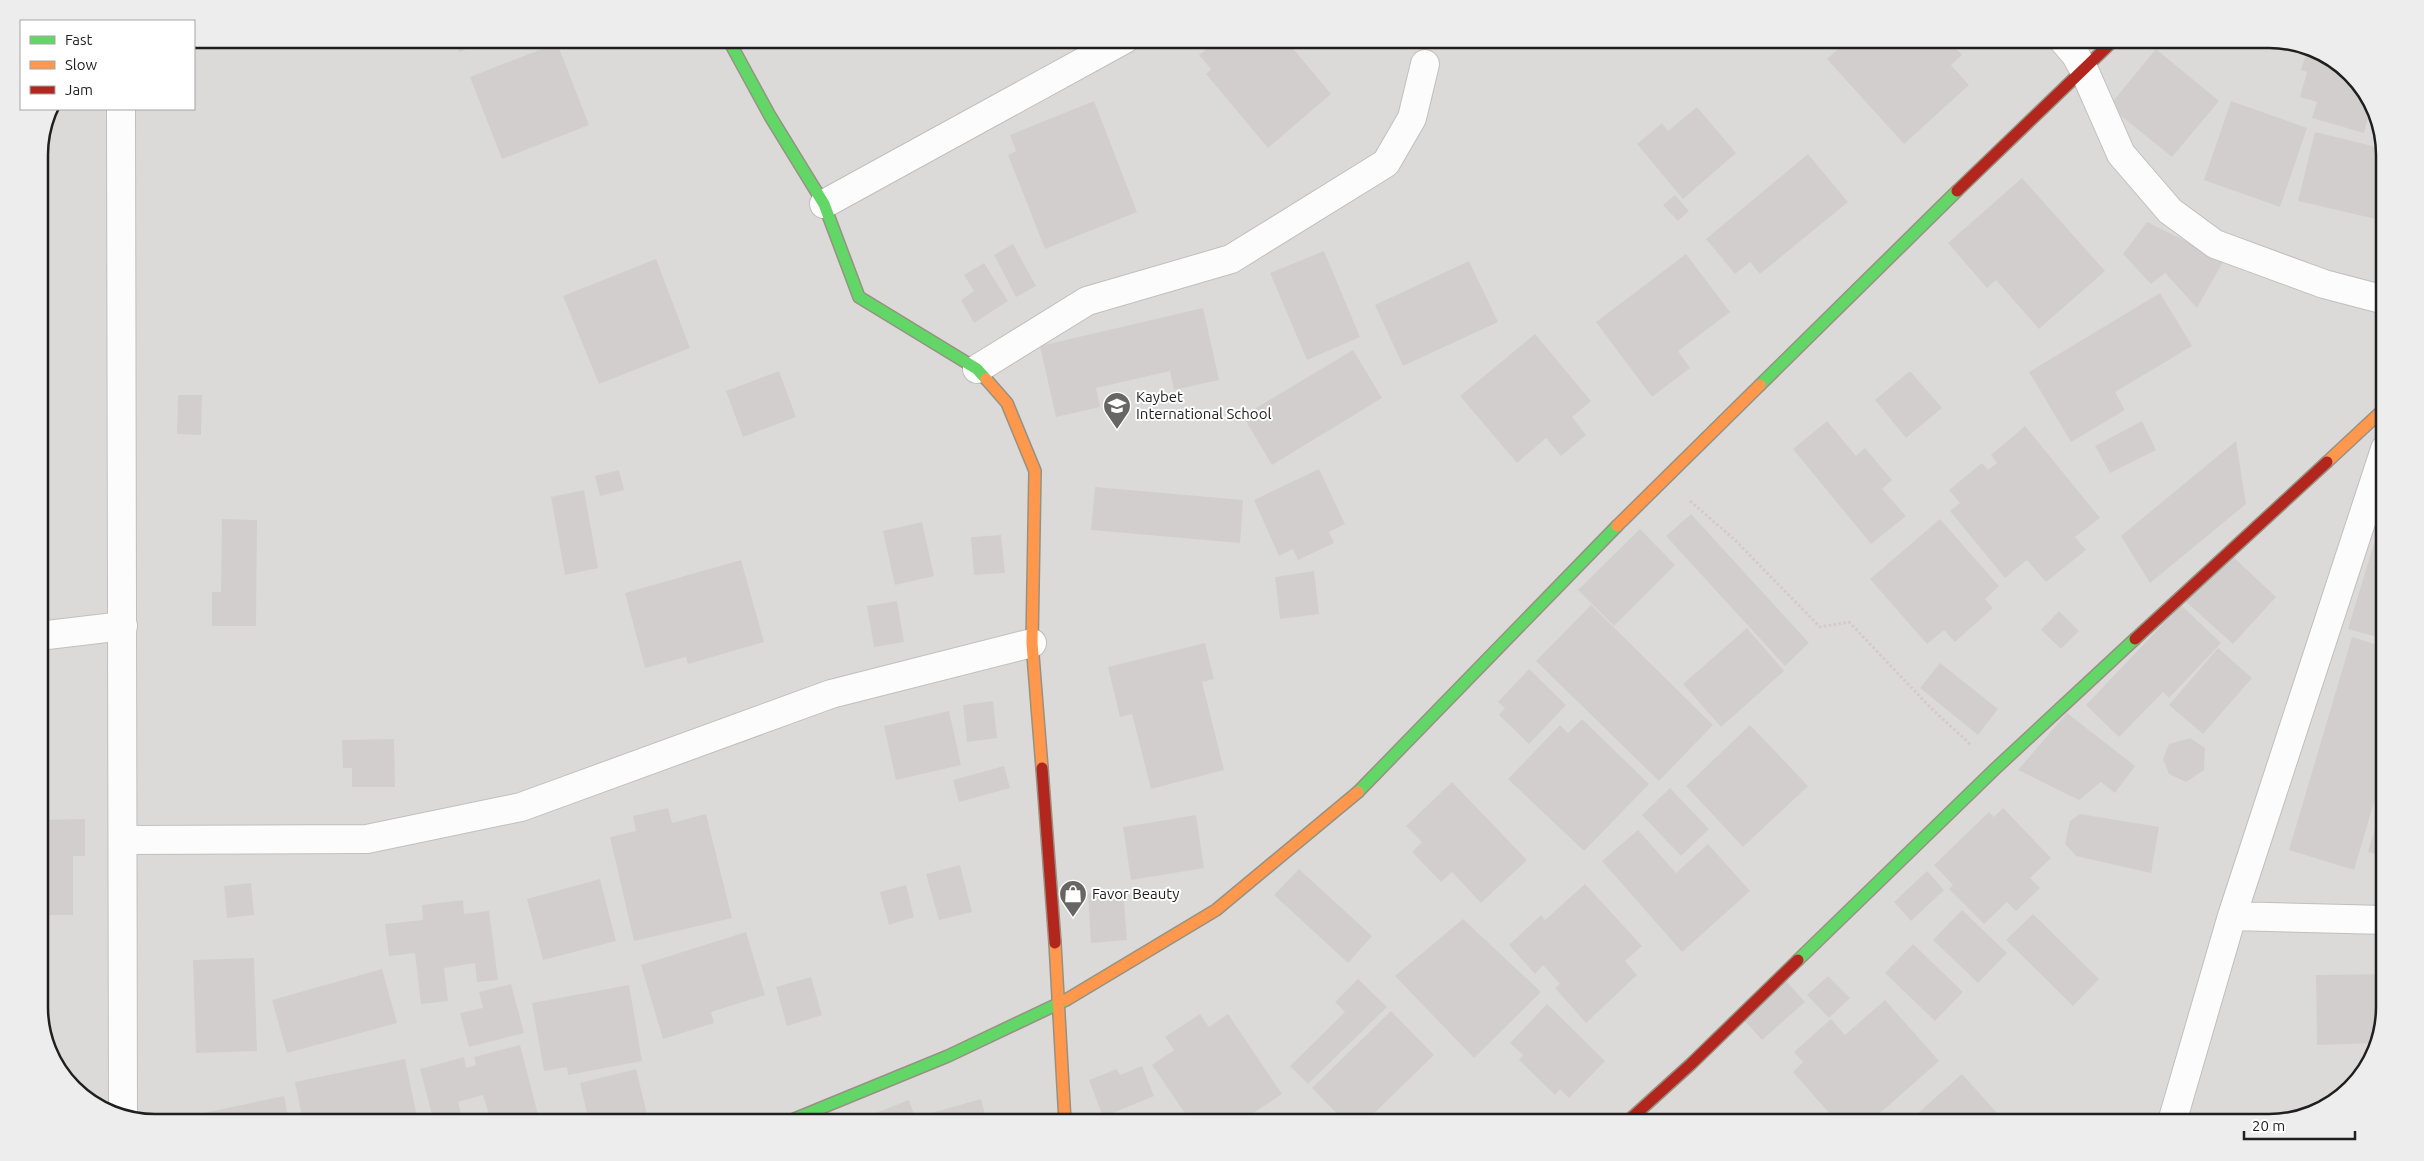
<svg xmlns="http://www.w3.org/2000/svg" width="2424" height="1161" viewBox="0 0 2424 1161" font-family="Ubuntu,sans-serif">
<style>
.residential{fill:#dcdad9}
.building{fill:#d2cecd}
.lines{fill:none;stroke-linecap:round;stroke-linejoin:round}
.street-casing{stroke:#c0bfbe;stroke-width:30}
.fast-casing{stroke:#969282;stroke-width:14}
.slow-casing{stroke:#969282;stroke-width:14}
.jam-casing{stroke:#969282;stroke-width:14}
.path{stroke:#d5c9ca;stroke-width:3;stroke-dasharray:2.5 2.5;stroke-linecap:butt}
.street{stroke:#fcfcfc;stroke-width:28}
.fast{stroke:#63d668;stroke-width:11}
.slow{stroke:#ff974d;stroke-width:11}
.jam{stroke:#b3261e;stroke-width:11}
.labels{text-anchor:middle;stroke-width:4;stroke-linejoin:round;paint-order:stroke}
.poi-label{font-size:15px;fill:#1f1f1f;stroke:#fff;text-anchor:start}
.rim{fill:none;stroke:#1f1f1f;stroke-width:2.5}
</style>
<rect width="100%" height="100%" fill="#edeae8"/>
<path class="residential" d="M194,39H2270L2321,51L2366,90L2385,147V1007L2373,1058L2334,1103L2270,1122H154L103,1110L58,1071L39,1015V147L48,109H194Z"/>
<path class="building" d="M454,39H491L459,52Z
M1219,39H1285L1331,94L1268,148L1206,74L1211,69L1199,55Z
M1849,39H1947L1962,55L1951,65L1969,85L1904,144L1827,59Z
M557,43L589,125L502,159L470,77Z
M2308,48L2321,51L2366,90L2371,106L2364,133L2312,118L2317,102L2300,97L2307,72L2301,70Z
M2156,49L2219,101L2172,157L2109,106Z
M1094,101L1137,212L1045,249L1008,155L1016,151L1010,135Z
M2231,101L2307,128L2280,207L2204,180Z
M1697,107L1736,153L1683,199L1637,144L1662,123L1668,131Z
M2315,132L2385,149V199L2380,220L2298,201Z
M1808,154L1848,202L1760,274L1750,262L1735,274L1706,239Z
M2022,178L2105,271L2039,329L1996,280L1987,288L1948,243Z
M1675,195L1689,211L1678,221L1663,205Z
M2147,222L2224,260L2197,308L2165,273L2151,284L2123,254Z
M1013,244L1036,286L1016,297L994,255Z
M1324,251L1360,337L1307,360L1270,273Z
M1686,254L1730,312L1678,351L1690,368L1652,397L1596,322Z
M656,259L690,348L599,384L563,296Z
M1469,261L1498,322L1403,366L1375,305Z
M984,263L1008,301L974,323L961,300L974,291L964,275Z
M2160,293L2192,346L2115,392L2125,410L2071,442L2029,372Z
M1203,308L1219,380L1174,390L1170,371L1096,388L1100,407L1056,417L1040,346Z
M1535,334L1591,401L1572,417L1586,435L1561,456L1546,438L1517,463L1460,396Z
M1353,350L1382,398L1272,465L1243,416Z
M779,371L796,417L743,437L726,391Z
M1910,371L1942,408L1906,438L1875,400Z
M178,395H202L201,435L177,434Z
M1827,421L1856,456L1865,448L1892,480L1882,489L1906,516L1871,544L1793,449Z
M2142,421L2156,450L2110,473L2095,446Z
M2025,426L2100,518L2075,537L2086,550L2046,582L2027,560L2005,578L1950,511L1960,503L1949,490L1982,463L1988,470L1997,463L1991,455Z
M2236,441L2246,504L2150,583L2121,536Z
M1319,469L1345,524L1329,532L1334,543L1298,560L1293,549L1279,556L1254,500Z
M619,470L624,490L600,496L595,476Z
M1095,487L1243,500L1240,543L1091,530Z
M584,490L598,568L565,575L551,497Z
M2385,507V639L2348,629Z
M1691,514L1809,643L1785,666L1666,536Z
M222,519L257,520L256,626H212V592H221Z
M1940,519L1999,586L1985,599L1993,608L1955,642L1944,630L1927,644L1870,579Z
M922,522L934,576L895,585L883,531Z
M1640,529L1675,565L1614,626L1578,590Z
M1001,535L1005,573L974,575L971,537Z
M2229,553L2276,597L2233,644L2185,601Z
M741,560L764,642L688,664L686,657L645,668L625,593Z
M1314,571L1319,614L1280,619L1275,577Z
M897,601L904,642L874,647L867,606Z
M1591,605L1713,725L1659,781L1536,661Z
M2181,605L2221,643L2169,698L2163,692L2119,737L2086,705Z
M2059,611L2079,631L2061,649L2041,630Z
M1747,628L1784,671L1721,727L1683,684Z
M2352,637L2385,647V765L2354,870L2289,850Z
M1205,643L1214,679L1202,682L1224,770L1151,789L1132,714L1120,717L1108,667Z
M2218,648L2252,678L2203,734L2169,705Z
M1940,663L1998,709L1978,735L1920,688Z
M1529,669L1566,705L1529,744L1499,715L1505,708L1498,702Z
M993,701L997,738L967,742L963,705Z
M949,711L961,765L896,780L884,726Z
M2067,713L2135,766L2115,793L2101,782L2079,800L2018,770Z
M1582,719L1649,784L1584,851L1508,779L1560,725L1568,733Z
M1750,725L1808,786L1743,847L1686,786Z
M2190,738L2205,748L2204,770L2186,782L2169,774L2163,759L2169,744Z
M394,739L395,787H352V768H343L342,740Z
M1004,766L1010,788L959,802L953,780Z
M1452,782L1527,860L1481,903L1452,872L1441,882L1412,852L1422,842L1406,826Z
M1670,788L1709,829L1681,856L1642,815Z
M2385,794V857L2368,852Z
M668,808L672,823L706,814L732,918L634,941L610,837L636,831L633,816Z
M2003,808L2051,858L2030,878L2040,888L2016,911L2007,902L1984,924L1949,889L1953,885L1934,865L1989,812L1994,817Z
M2080,814L2159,827L2151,873L2076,856L2065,844L2070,821Z
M1196,815L1204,868L1131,880L1123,827Z
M85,819V856H73V915H39V820Z
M1638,830L1676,873L1708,844L1750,891L1682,952L1602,861Z
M960,865L972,912L939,920L926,874Z
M1299,869L1372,936L1348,963L1274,895Z
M1927,871L1944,890L1911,921L1894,902Z
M600,879L616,941L543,960L527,899Z
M251,883L254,915L227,918L224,886Z
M1585,884L1642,946L1625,961L1637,975L1586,1023L1555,988L1560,984L1543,965L1535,974L1509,945L1541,915L1545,920Z
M906,885L914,917L889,925L880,892Z
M1123,891L1127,940L1091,943L1088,893Z
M463,900L464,914L489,911L498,980L477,982L475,963L444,968L448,1001L421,1004L415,953L389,956L385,924L423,920L422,905Z
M1962,910L2007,953L1978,983L1933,940Z
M2033,914L2099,979L2073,1006L2006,940Z
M1463,919L1541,992L1474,1058L1395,976Z
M746,932L765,995L711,1012L714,1023L663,1039L641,965Z
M1913,944L1963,992L1935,1021L1885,973Z
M254,958L257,1051L196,1053L193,960Z
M382,969L397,1023L287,1053L272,1000Z
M2385,974V1007L2377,1043L2317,1045L2316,975Z
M1828,976L1850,998L1829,1018L1807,995Z
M811,977L822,1015L787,1026L776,987Z
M1358,979L1387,1007L1308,1084L1290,1066L1345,1012L1335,1002Z
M1786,981L1805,1002L1762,1040L1743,1019Z
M511,984L524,1033L469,1047L460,1013L483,1008L479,992Z
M629,985L642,1061L568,1075L567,1067L544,1071L532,1003Z
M1885,1000L1939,1061L1870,1122H1837L1793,1072L1803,1062L1794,1052L1831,1019L1845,1035Z
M1547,1004L1605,1061L1569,1098L1560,1089L1555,1095L1519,1060L1523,1055L1510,1043Z
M1391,1011L1434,1055L1365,1122H1345L1312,1088Z
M1200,1014L1209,1027L1228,1014L1282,1094L1240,1122H1191L1152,1065L1174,1050L1165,1037Z
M520,1045L540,1122H468V1120L489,1115L483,1095L458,1102L463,1122H434L420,1069L464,1057L466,1068L476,1065L474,1057Z
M405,1059L418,1122H303L295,1082Z
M1142,1066L1154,1096L1103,1117L1089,1080L1117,1069L1120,1075Z
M636,1069L649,1122H589L580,1083Z
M1962,1074L2005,1122H1908Z
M284,1096L289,1122H201L199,1114Z
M981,1099L987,1122H926L924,1115Z
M909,1100L917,1122H858L857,1120Z"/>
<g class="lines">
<defs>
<path id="street" d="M2062,39L2075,54L2084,70L2121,154L2170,211L2215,244L2324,284L2385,300
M121,109L123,1115
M824,204L1125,39
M977,369L1087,301L1231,259L1386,163L1412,118L1425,64
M39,636L123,626
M123,840L367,839L521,807L831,694L1032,643
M2232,916L2385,920
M2172,1122L2232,916L2385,449"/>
<path id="fast" d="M728,39L770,116L824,204L859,297L977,369L986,379
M1760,385L1957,191
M1358,792L1617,526
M1798,960L1996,768L2135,639
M787,1122L948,1056L1066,1000"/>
<path id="slow" d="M986,379L1007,403L1035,471L1032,643L1042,768
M2327,462L2385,408
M1617,526L1760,385
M1055,943L1065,1122
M1066,1000L1216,910L1358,792"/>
<path id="jam" d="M1957,191L2115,39
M2135,639L2327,462
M1042,768L1055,943
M1627,1122L1691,1064L1798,960"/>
</defs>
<use href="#street" class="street-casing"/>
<use href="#fast" class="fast-casing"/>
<use href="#slow" class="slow-casing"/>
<use href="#jam" class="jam-casing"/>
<path class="path" d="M1690,501L1735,540L1820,627L1849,622L1931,708L1971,745"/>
<use href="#street" class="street"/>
<use href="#fast" class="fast"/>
<use href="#slow" class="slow"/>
<use href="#jam" class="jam"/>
</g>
<defs>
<symbol id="school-pin" viewBox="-11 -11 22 30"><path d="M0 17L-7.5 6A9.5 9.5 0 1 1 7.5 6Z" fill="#676665" stroke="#fff"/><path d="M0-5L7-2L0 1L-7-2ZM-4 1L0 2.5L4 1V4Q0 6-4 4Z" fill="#fff"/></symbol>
<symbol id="shop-pin" viewBox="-11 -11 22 30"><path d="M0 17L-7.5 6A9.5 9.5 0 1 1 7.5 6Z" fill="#676665" stroke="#fff"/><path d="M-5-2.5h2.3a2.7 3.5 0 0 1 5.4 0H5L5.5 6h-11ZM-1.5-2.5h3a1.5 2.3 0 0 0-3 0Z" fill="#fff"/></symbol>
</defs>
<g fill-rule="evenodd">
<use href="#school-pin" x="1101" y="390" width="32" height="43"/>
<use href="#shop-pin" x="1057" y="878" width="32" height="43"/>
</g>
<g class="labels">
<g class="poi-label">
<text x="1136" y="402">Kaybet<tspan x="1136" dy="17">International School</tspan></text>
<text x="1092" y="899">Favor Beauty</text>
</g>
</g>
<path d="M0 0H2424V1161H0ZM155 48H2269A107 107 0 0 1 2376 155V1007A107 107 0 0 1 2269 1114H155A107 107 0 0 1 48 1007V155A107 107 0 0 1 155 48Z" fill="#ededed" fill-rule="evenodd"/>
<path class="rim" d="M155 48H2269A107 107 0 0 1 2376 155V1007A107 107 0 0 1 2269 1114H155A107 107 0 0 1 48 1007V155A107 107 0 0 1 155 48Z"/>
<rect x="20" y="20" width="175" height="90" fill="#ffffff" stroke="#a5a5a5"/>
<rect x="30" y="36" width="25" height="8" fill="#63d668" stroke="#a5a5a5"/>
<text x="65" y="45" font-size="15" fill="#1f1f1f">Fast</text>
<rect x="30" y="61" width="25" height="8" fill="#ff974d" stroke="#a5a5a5"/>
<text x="65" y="70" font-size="15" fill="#1f1f1f">Slow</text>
<rect x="30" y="86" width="25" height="8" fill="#b3261e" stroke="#a5a5a5"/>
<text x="65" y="95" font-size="15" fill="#1f1f1f">Jam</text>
<path d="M2244 1131v8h111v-8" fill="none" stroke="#1f1f1f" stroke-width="2.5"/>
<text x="2252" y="1131" font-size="15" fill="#1f1f1f" stroke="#ffffff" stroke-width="4" paint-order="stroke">20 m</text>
</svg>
